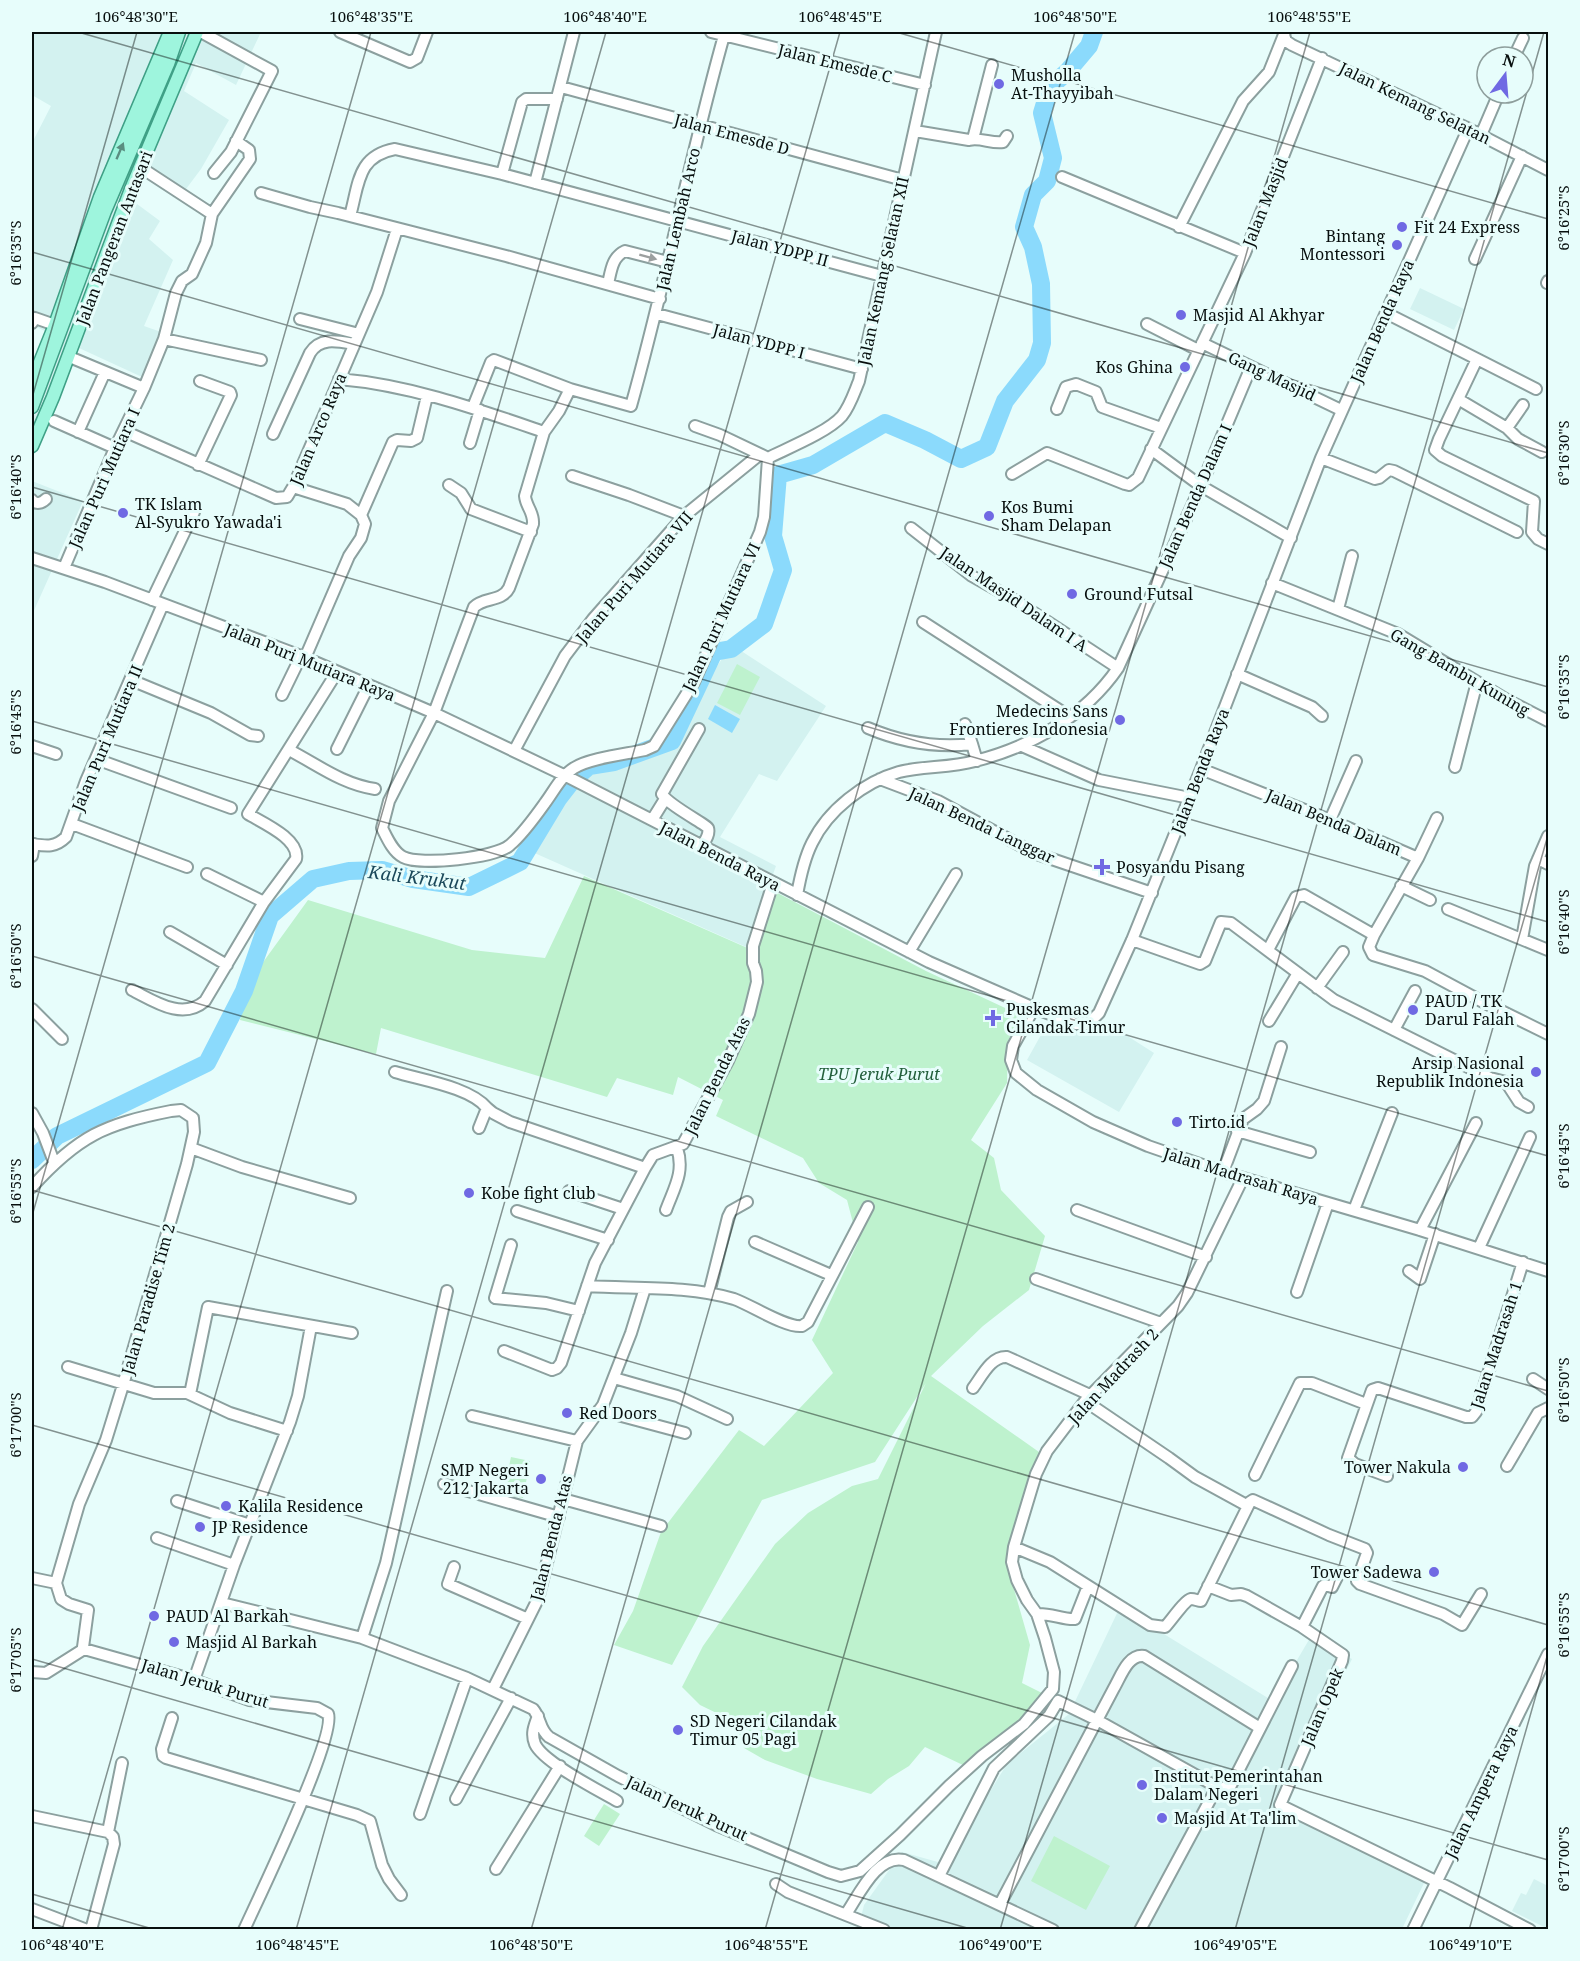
<svg xmlns="http://www.w3.org/2000/svg" width="1580" height="1961" viewBox="0 0 1580 1961" font-family="'Noto Serif',serif">
<style>
.built{fill:#d3f2f0}
.green{fill:#bef2ce}
.water{fill:#8bdafc}
.lines{fill:none;stroke-linecap:round;stroke-linejoin:round}
.river{stroke:#8bdafc;stroke-width:18}
.minor-casing{stroke:#8ca09f;stroke-width:14}
.major-casing{stroke:#3fa086;stroke-width:15}
.minor{stroke:#fff;stroke-width:10}
.major{stroke:#9ef5dd;stroke-width:12}
.oneway{fill:#5a8e80}
.oneway2{fill:#9c9f9f}
.ticks{fill:none;stroke:#080f0e;stroke-width:1.5;stroke-opacity:0.45}
.poi-dot{fill:#7069e3;stroke:#e7fdfb;stroke-width:2}
.labels{text-anchor:middle;stroke-width:6;stroke-linejoin:round;paint-order:stroke}
.street-label{font-size:16px;fill:#080f0e;stroke:#e7fdfb}
.poi-label{font-size:16px;fill:#080f0e;stroke:#e7fdfb;text-anchor:start}
.park-label{font-size:16px;font-style:italic;fill:#24603c;stroke:#e7fdfb}
.water-label{font-size:18px;font-style:italic;fill:#1b485a;stroke:#e7fdfb}
.neatline{fill:none;stroke:#080f0e;stroke-width:2}
.ticks-label{font-size:15px;text-anchor:middle;fill:#080f0e}
</style>
<rect width="100%" height="100%" fill="#e7fdfb"/>
<path class="built" d="M32,32H261L236,85L196,63L184,91L229,120L201,169L180,197L145,175L133,201L160,221L149,239L173,260L144,326L161,332L142,377L79,348L32,458V369L47,332L32,325V143L51,106L32,95Z
M1420,288L1464,309L1454,330L1410,309Z
M32,481L83,501L32,615Z
M732,645L826,706L777,781L759,774L720,837L776,866L768,888L753,950L530,851L559,809L603,754L665,739Z
M1104,1021L1154,1053L1119,1112L1027,1060L1047,1024L1084,1032Z
M1120,1607L1273,1701L1310,1638L1352,1659L1279,1806L1425,1881L1402,1929L858,1930L864,1905L902,1852L945,1864L1007,1764L1069,1714Z
M1534,1879L1546,1885L1548,1881V1929L1512,1911L1521,1893L1526,1895Z"/>
<path class="green" d="M737,664L760,677L740,715L717,703Z
M584,876L752,950L768,888L926,971L1020,1015L1008,1041L1007,1083L971,1140L994,1158L1001,1190L1045,1236L1029,1290L983,1326L931,1376L1039,1452L1007,1565L1030,1645L1022,1683L1050,1697L965,1766L925,1747L909,1766L888,1779L871,1794L817,1779L765,1760L744,1748L735,1722L700,1705L682,1687L703,1646L775,1544L808,1513L852,1486L878,1479L926,1383L875,1462L762,1500L672,1665L614,1645L633,1611L661,1532L739,1430L764,1446L833,1373L812,1340L858,1242L847,1200L819,1183L803,1158L716,1116L723,1100L678,1077L673,1095L617,1078L607,1097L381,1028L376,1054L240,1020L248,983L308,900L472,950L545,958Z
M511,1457L530,1461L523,1498L503,1494Z
M604,1804L620,1814L599,1846L584,1836Z
M1054,1836L1110,1866L1086,1910L1031,1881Z"/>
<path class="water" d="M715,705L740,719L732,733L708,719Z"/>
<g class="lines">
<path class="river" d="M32,1160L57,1136L207,1063L244,991L270,916L313,879L349,871L382,870L413,879L469,887L520,862L558,799L572,781L589,766L614,762L672,741L714,652L731,649L764,624L783,570L773,536L778,475L813,465L885,423L925,440L961,459L987,447L1005,401L1037,360L1042,343L1041,284L1033,247L1024,227L1033,195L1047,181L1053,158L1042,113L1050,87L1067,72L1089,46L1094,32"/>
<defs>
<path id="minor" d="M201,32L272,71L231,152L214,173
M340,32L410,62L417,58L427,32
M711,32L925,85
M725,32C690,155 666,282 631,406L570,389L559,411L544,432L525,496C526,507 534,512 533,524L509,588C502,602 484,597 474,607L434,713L389,801L382,828C387,838 393,852 403,857C420,866 496,858 510,845C523,834 535,817 545,803C554,791 561,776 574,768C589,758 627,754 645,750L654,746L694,682L760,532L764,517L768,458
M1284,35L1286,41L1292,45L1465,127L1548,170
M1514,57L1523,38
M561,87L903,180
M915,131L969,140C980,137 992,144 1003,142L1007,136
M1481,135L1499,93
M973,139L992,65
M140,167L212,214
M502,174L522,102L526,99H557
M1062,177L1245,253
M535,183L574,32
M261,193L310,207L338,213L506,256L660,299
M350,216C359,184 357,156 395,149L502,174L882,276
M1179,227L1243,101L1269,72L1285,32
M1475,259L1522,156
M1547,283L1548,281
M608,284C611,271 612,257 625,251L668,262
M1386,313L1477,359L1439,439L1435,450L1442,456L1534,501L1532,532L1538,539L1548,544
M657,314L862,369
M300,319L359,334
M32,323L35,318L55,325
M1147,324L1198,350
M164,339L261,360
M1202,343L1341,410
M72,358L144,388
M1477,359L1536,389
M339,379C410,385 477,409 544,432
M1458,399L1507,428L1518,439L1542,452
M473,407L491,362L494,360L570,389
M1057,409L1066,387L1076,384L1096,392L1102,407L1161,428
M54,421L115,448
M695,426L720,435L768,458C788,448 828,432 842,416C850,406 854,393 859,381L936,32
M1507,428L1523,405
M124,431L276,498L287,497L293,487L377,292L397,229
M78,432L105,372
M273,434L310,353C320,337 337,341 354,344
M470,443L480,410
M1151,449L1201,486L1291,538
M1321,458L1375,479L1379,478L1389,470L1394,471L1517,532
M198,465L231,395L230,392L200,381
M1012,474L1047,453L1125,484L1129,485L1138,478L1245,253L1322,58
M572,476L629,495L684,516
M449,485L461,493L471,509L531,532
M293,487L347,504L361,515
M32,500C36,505 42,503 46,499
M911,528L972,576L1013,599L1118,668
M32,558L105,582L301,656L434,713L570,778L929,962L1034,1008L1076,1024H1088L1099,1013L1132,940L1201,769L1321,458L1468,129
M64,568L115,448L144,388L164,339L176,293L182,281L192,274L206,243L212,214L250,159L249,150L236,141
M1272,583L1398,634L1507,700L1548,721
M152,600L194,512
M1338,609L1352,556
M923,622L1070,717
M305,658L349,556L361,538L365,524L361,515L393,442L397,440L411,441L417,438L427,396
M1237,674L1312,707L1322,716
M131,680L211,713L250,735L258,736
M282,695L301,656
M965,724L972,744
M868,728C901,742 936,748 972,744L977,761
M699,729L662,794C668,805 707,825 708,828C710,834 705,841 702,846
M32,746L56,754
M1022,746L1099,780L1190,798
M337,749L369,685
M289,750C318,765 342,784 375,789
M514,751L565,656L593,619L684,516L759,455
M96,759L231,808
M1455,767L1477,682
M1201,769L1330,820L1418,858L1374,935L1369,947L1373,955L1425,971L1479,1000L1548,1034
M880,779L938,801L1034,853L1152,893
M652,820L665,799
M1330,820L1356,761
M72,824L187,867
M32,844C46,846 55,848 66,837L86,781L163,604
M32,856L34,844
M1418,858L1437,818
M1538,859L1548,864
M207,874L264,902
M1401,886L1430,900
M797,895C800,878 804,859 812,843C828,810 864,782 899,772C923,766 950,768 975,761C1031,747 1085,716 1118,668L1201,486L1251,367
M1448,909L1548,950
M170,932L227,965
M1522,939L1535,866L1548,836
M1132,940L1200,964L1205,961L1221,922L1231,923L1334,1000L1490,1078L1506,1082L1519,1102L1528,1107
M1268,950L1296,897L1304,895L1374,935
M909,952L956,874
M1317,988L1343,952
M132,990C154,1001 182,1021 205,1001L264,902L296,859C300,839 263,823 248,814L337,672
M1034,1008L1013,1046L1011,1060L1016,1073L1037,1090L1093,1122L1148,1146L1223,1172L1420,1230L1548,1271
M32,1009L62,1039
M1269,1021L1298,973
M1394,1030L1415,991
M395,1072C421,1080 470,1087 487,1108
M32,1113L43,1133L54,1162
M479,1128L487,1108L493,1113L510,1122L645,1168
M1237,1131L1310,1152
M191,1148L242,1167L350,1198
M1223,1172L1243,1119L1257,1109L1264,1101L1281,1047
M32,1187C78,1136 105,1124 171,1111L181,1110L193,1118L194,1132L187,1164L123,1385L106,1440L79,1504L56,1583L61,1599L69,1604L88,1610L83,1647L84,1649
M569,1191L623,1209
M666,1210C674,1188 685,1172 677,1148
M1077,1210L1206,1257
M1354,1210L1392,1113
M517,1211L608,1240
M1420,1230L1476,1123
M755,1242L831,1275
M511,1245L495,1298L546,1303L579,1311
M1479,1248L1530,1137
M1409,1271L1420,1279L1435,1234
M1036,1279L1161,1323
M587,1286C635,1289 687,1285 734,1299C751,1305 786,1328 802,1326L808,1322L868,1207
M1297,1292L1328,1203
M709,1293L728,1217L731,1211L747,1202
M504,1351L552,1370L557,1368L561,1363L595,1263L645,1168L653,1155L683,1144L728,1061L749,1014L757,982L756,971L753,963V946L773,883
M68,1367L154,1393H187L230,1413L287,1431
M614,1378L677,1396L727,1419
M1533,1379L1548,1389
M973,1388C982,1376 991,1356 1007,1357L1090,1395
M190,1394L208,1307L352,1333
M1085,1401L1169,1458L1195,1477L1248,1506
M599,1410L685,1433
M472,1416L577,1441
M1507,1466L1538,1413L1548,1408
M1255,1475L1300,1383H1312L1366,1404
M1387,1476L1355,1464L1348,1458L1372,1390L1378,1388L1466,1417H1472L1476,1412L1523,1262
M444,1484L559,1517
M563,1499L661,1526
M177,1501L250,1525
M157,1538L234,1565
M1014,1547L1050,1562L1150,1625L1165,1627C1170,1622 1185,1600 1191,1599C1195,1599 1198,1601 1201,1601L1250,1502L1253,1500L1329,1535L1365,1549L1367,1553L1357,1581L1360,1584L1443,1614L1462,1625L1481,1594
M454,1567L448,1584L528,1619
M32,1578L56,1583
M1208,1586L1231,1595L1241,1594L1247,1596L1302,1627L1343,1655L1342,1661L1280,1805L1450,1888L1530,1930
M222,1603L362,1638L467,1678L533,1709C541,1718 539,1729 549,1737L618,1776L716,1825L828,1872L841,1876L860,1871L900,1835L949,1786L982,1756L1024,1724L1053,1689L1054,1672L1045,1638L1037,1614L1027,1600L1017,1580L1012,1562L1014,1547L1036,1474L1047,1451L1085,1401L1178,1306L1187,1293L1243,1178
M1037,1614C1050,1613 1064,1620 1075,1619L1088,1586
M1302,1627L1323,1586L1325,1585L1332,1587L1339,1573
M362,1638L386,1563L447,1291
M84,1649L194,1680L249,1700L317,1708L328,1714C337,1736 258,1899 244,1930
M32,1672L46,1673L84,1649
M194,1680L234,1565L290,1422L298,1396L311,1326
M493,1689L538,1599L577,1441L603,1405L631,1333L645,1288
M538,1716C534,1726 531,1734 535,1744C543,1762 598,1790 617,1801
M172,1718L162,1749L163,1756L166,1758L357,1815L370,1821L382,1865L389,1879L401,1895
M456,1799L511,1698
M420,1814L467,1678
M32,1816L108,1832L113,1837L114,1844L91,1930
M108,1832L122,1763
M496,1869L560,1766
M939,1876L994,1768L1049,1716L1058,1701L1097,1720L1217,1787L1229,1789L1292,1666
M776,1884L788,1892L884,1930
M1000,1904L1114,1688C1121,1676 1128,1654 1144,1656L1260,1728
M32,1909L87,1930
M846,1914C859,1895 877,1854 904,1860L1053,1930
M1140,1930L1217,1787
M1413,1930L1548,1654"/>
<path id="major" d="M32,382L55,325L100,197L170,32
M32,407L105,211L168,64L179,32
M32,446L53,397L131,189L197,32"/>
</defs>
<use href="#minor" class="minor-casing"/>
<use href="#major" class="major-casing"/>
<use href="#minor" class="minor"/>
<use href="#major" class="major"/>
</g>
<defs><path id="oneway-solid" d="M-6-.8H1V-3.2L6.5 0L1 3.2V.8H-6Z" transform="scale(1.5)"/></defs>
<use class="oneway" href="#oneway-solid" transform="translate(120 151) rotate(-67)"/>
<use class="oneway2" href="#oneway-solid" transform="translate(648 257) rotate(15)"/>
<path class="ticks" d="M78,32L1548,453M896,32L1548,219M32,252L1548,687M32,398L137,32M32,487L1548,922M32,721L1548,1156M32,956L1548,1391M32,1190L1548,1625M32,1216L371,32M32,1425L1548,1860M32,1659L974,1930M32,1894L156,1930M62,1930L606,32M296,1930L840,32M531,1930L1075,32M765,1930L1310,32M1000,1930L1544,32M1235,1930L1548,835M1469,1930L1548,1653"/>
<g class="poi-dot">
<circle cx="999" cy="84" r="6"/>
<circle cx="1402" cy="227" r="6"/>
<circle cx="1397" cy="245" r="6"/>
<circle cx="1181" cy="315" r="6"/>
<circle cx="1185" cy="367" r="6"/>
<circle cx="123" cy="513" r="6"/>
<circle cx="989" cy="516" r="6"/>
<circle cx="1072" cy="594" r="6"/>
<circle cx="1120" cy="720" r="6"/>
<path d="M1099 858h6v6h6v6h-6v6h-6v-6h-6v-6h6z"/>
<circle cx="1413" cy="1010" r="6"/>
<path d="M990 1009h6v6h6v6h-6v6h-6v-6h-6v-6h6z"/>
<circle cx="1536" cy="1072" r="6"/>
<circle cx="1177" cy="1122" r="6"/>
<circle cx="469" cy="1193" r="6"/>
<circle cx="567" cy="1413" r="6"/>
<circle cx="1463" cy="1467" r="6"/>
<circle cx="541" cy="1479" r="6"/>
<circle cx="226" cy="1506" r="6"/>
<circle cx="200" cy="1527" r="6"/>
<circle cx="1434" cy="1572" r="6"/>
<circle cx="154" cy="1616" r="6"/>
<circle cx="174" cy="1642" r="6"/>
<circle cx="678" cy="1730" r="6"/>
<circle cx="1142" cy="1785" r="6"/>
<circle cx="1162" cy="1818" r="6"/>
</g>
<g class="labels">
<g class="street-label">
<text transform="translate(835 63) rotate(14)" y="6">Jalan Emesde C</text>
<text transform="translate(1415 103) rotate(26)" y="6">Jalan Kemang Selatan</text>
<text transform="translate(732 134) rotate(15)" y="6">Jalan Emesde D</text>
<text transform="translate(1265 202) rotate(-68)" y="6">Jalan Masjid</text>
<text transform="translate(678 219) rotate(-77)" y="6">Jalan Lembah Arco</text>
<text transform="translate(114 238) rotate(-69)" y="6">Jalan Pangeran Antasari</text>
<text transform="translate(780 248) rotate(15)" y="6">Jalan YDPP II</text>
<text transform="translate(883 271) rotate(-78)" y="6">Jalan Kemang Selatan XII</text>
<text transform="translate(1382 321) rotate(-66)" y="6">Jalan Benda Raya</text>
<text transform="translate(759 341) rotate(15)" y="6">Jalan YDPP I</text>
<text transform="translate(1272 376) rotate(25)" y="6">Gang Masjid</text>
<text transform="translate(318 429) rotate(-67)" y="6">Jalan Arco Raya</text>
<text transform="translate(104 478) rotate(-66)" y="6">Jalan Puri Mutiara I</text>
<text transform="translate(1195 496) rotate(-66)" y="6">Jalan Benda Dalam I</text>
<text transform="translate(634 577) rotate(-49)" y="6">Jalan Puri Mutiara VII</text>
<text transform="translate(1014 599) rotate(34)" y="6">Jalan Masjid Dalam I A</text>
<text transform="translate(721 617) rotate(-65)" y="6">Jalan Puri Mutiara VI</text>
<text transform="translate(310 662) rotate(22)" y="6">Jalan Puri Mutiara Raya</text>
<text transform="translate(1460 672) rotate(30)" y="6">Gang Bambu Kuning</text>
<text transform="translate(107 738) rotate(-67)" y="6">Jalan Puri Mutiara II</text>
<text transform="translate(1200 771) rotate(-69)" y="6">Jalan Benda Raya</text>
<text transform="translate(1334 822) rotate(23)" y="6">Jalan Benda Dalam</text>
<text transform="translate(982 825) rotate(25)" y="6">Jalan Benda Langgar</text>
<text transform="translate(720 856) rotate(27)" y="6">Jalan Benda Raya</text>
<text transform="translate(717 1076) rotate(-64)" y="6">Jalan Benda Atas</text>
<text transform="translate(1241 1176) rotate(17)" y="6">Jalan Madrasah Raya</text>
<text transform="translate(148 1299) rotate(-74)" y="6">Jalan Paradise Tim 2</text>
<text transform="translate(1496 1345) rotate(-72)" y="6">Jalan Madrasah 1</text>
<text transform="translate(1113 1376) rotate(-47)" y="6">Jalan Madrash 2</text>
<text transform="translate(551 1538) rotate(-76)" y="6">Jalan Benda Atas</text>
<text transform="translate(205 1683) rotate(17)" y="6">Jalan Jeruk Purut</text>
<text transform="translate(1322 1707) rotate(-67)" y="6">Jalan Opek</text>
<text transform="translate(1481 1792) rotate(-64)" y="6">Jalan Ampera Raya</text>
<text transform="translate(687 1808) rotate(25)" y="6">Jalan Jeruk Purut</text>
</g>
<g class="poi-label">
<text x="1011" y="81">Musholla<tspan x="1011" dy="18">At-Thayyibah</tspan></text>
<text x="1414" y="233">Fit 24 Express</text>
<text x="1385" y="242" text-anchor="end">Bintang<tspan x="1385" dy="18">Montessori</tspan></text>
<text x="1193" y="321">Masjid Al Akhyar</text>
<text x="1173" y="373" text-anchor="end">Kos Ghina</text>
<text x="135" y="510">TK Islam<tspan x="135" dy="18">Al-Syukro Yawada'i</tspan></text>
<text x="1001" y="513">Kos Bumi<tspan x="1001" dy="18">Sham Delapan</tspan></text>
<text x="1084" y="600">Ground Futsal</text>
<text x="1108" y="717" text-anchor="end">Medecins Sans<tspan x="1108" dy="18">Frontieres Indonesia</tspan></text>
<text x="1116" y="873">Posyandu Pisang</text>
<text x="1425" y="1007">PAUD / TK<tspan x="1425" dy="18">Darul Falah</tspan></text>
<text x="1006" y="1015">Puskesmas<tspan x="1006" dy="18">Cilandak Timur</tspan></text>
<text x="1524" y="1069" text-anchor="end">Arsip Nasional<tspan x="1524" dy="18">Republik Indonesia</tspan></text>
<text x="1189" y="1128">Tirto.id</text>
<text x="481" y="1199">Kobe fight club</text>
<text x="579" y="1419">Red Doors</text>
<text x="1451" y="1473" text-anchor="end">Tower Nakula</text>
<text x="529" y="1476" text-anchor="end">SMP Negeri<tspan x="529" dy="18">212 Jakarta</tspan></text>
<text x="238" y="1512">Kalila Residence</text>
<text x="212" y="1533">JP Residence</text>
<text x="1422" y="1578" text-anchor="end">Tower Sadewa</text>
<text x="166" y="1622">PAUD Al Barkah</text>
<text x="186" y="1648">Masjid Al Barkah</text>
<text x="690" y="1727">SD Negeri Cilandak<tspan x="690" dy="18">Timur 05 Pagi</tspan></text>
<text x="1154" y="1782">Institut Pemerintahan<tspan x="1154" dy="18">Dalam Negeri</tspan></text>
<text x="1174" y="1824">Masjid At Ta'lim</text>
</g>
<g class="park-label">
<text x="879" y="1080">TPU Jeruk Purut</text>
</g>
<g class="water-label">
<text transform="translate(417 878) rotate(7)" y="6">Kali Krukut</text>
</g>
</g>
<rect width="1580" height="1961" fill="none" stroke="#e7fdfb" stroke-width="66"/>
<g transform="translate(1505 75) rotate(16)"><circle r="28" fill="#e7fdfb" stroke="#8e9e9c" stroke-width="1.5"/>
<path d="M0-4.5L10 22L0 15L-10 22Z" fill="#7069e3"/>
<text y="-9" font-size="16" font-weight="bold" text-anchor="middle" fill="#080f0e">N</text>
</g>
<rect x="33" y="33" width="1514" height="1895" class="neatline"/>
<g class="ticks-label">
<text x="136" y="22">106°48'30"E</text>
<text x="371" y="22">106°48'35"E</text>
<text x="605" y="22">106°48'40"E</text>
<text x="840" y="22">106°48'45"E</text>
<text x="1075" y="22">106°48'50"E</text>
<text x="1309" y="22">106°48'55"E</text>
<text transform="translate(1564 218) rotate(-90)" y="5">6°16'25"S</text>
<text transform="translate(16 253) rotate(-90)" y="5">6°16'35"S</text>
<text transform="translate(1564 453) rotate(-90)" y="5">6°16'30"S</text>
<text transform="translate(16 487) rotate(-90)" y="5">6°16'40"S</text>
<text transform="translate(1564 687) rotate(-90)" y="5">6°16'35"S</text>
<text transform="translate(16 722) rotate(-90)" y="5">6°16'45"S</text>
<text transform="translate(1564 922) rotate(-90)" y="5">6°16'40"S</text>
<text transform="translate(16 956) rotate(-90)" y="5">6°16'50"S</text>
<text transform="translate(1564 1156) rotate(-90)" y="5">6°16'45"S</text>
<text transform="translate(16 1191) rotate(-90)" y="5">6°16'55"S</text>
<text transform="translate(1564 1390) rotate(-90)" y="5">6°16'50"S</text>
<text transform="translate(16 1425) rotate(-90)" y="5">6°17'00"S</text>
<text transform="translate(1564 1625) rotate(-90)" y="5">6°16'55"S</text>
<text transform="translate(16 1660) rotate(-90)" y="5">6°17'05"S</text>
<text transform="translate(1564 1859) rotate(-90)" y="5">6°17'00"S</text>
<text x="62" y="1950">106°48'40"E</text>
<text x="297" y="1950">106°48'45"E</text>
<text x="531" y="1950">106°48'50"E</text>
<text x="766" y="1950">106°48'55"E</text>
<text x="1000" y="1950">106°49'00"E</text>
<text x="1235" y="1950">106°49'05"E</text>
<text x="1470" y="1950">106°49'10"E</text>
</g>
</svg>
